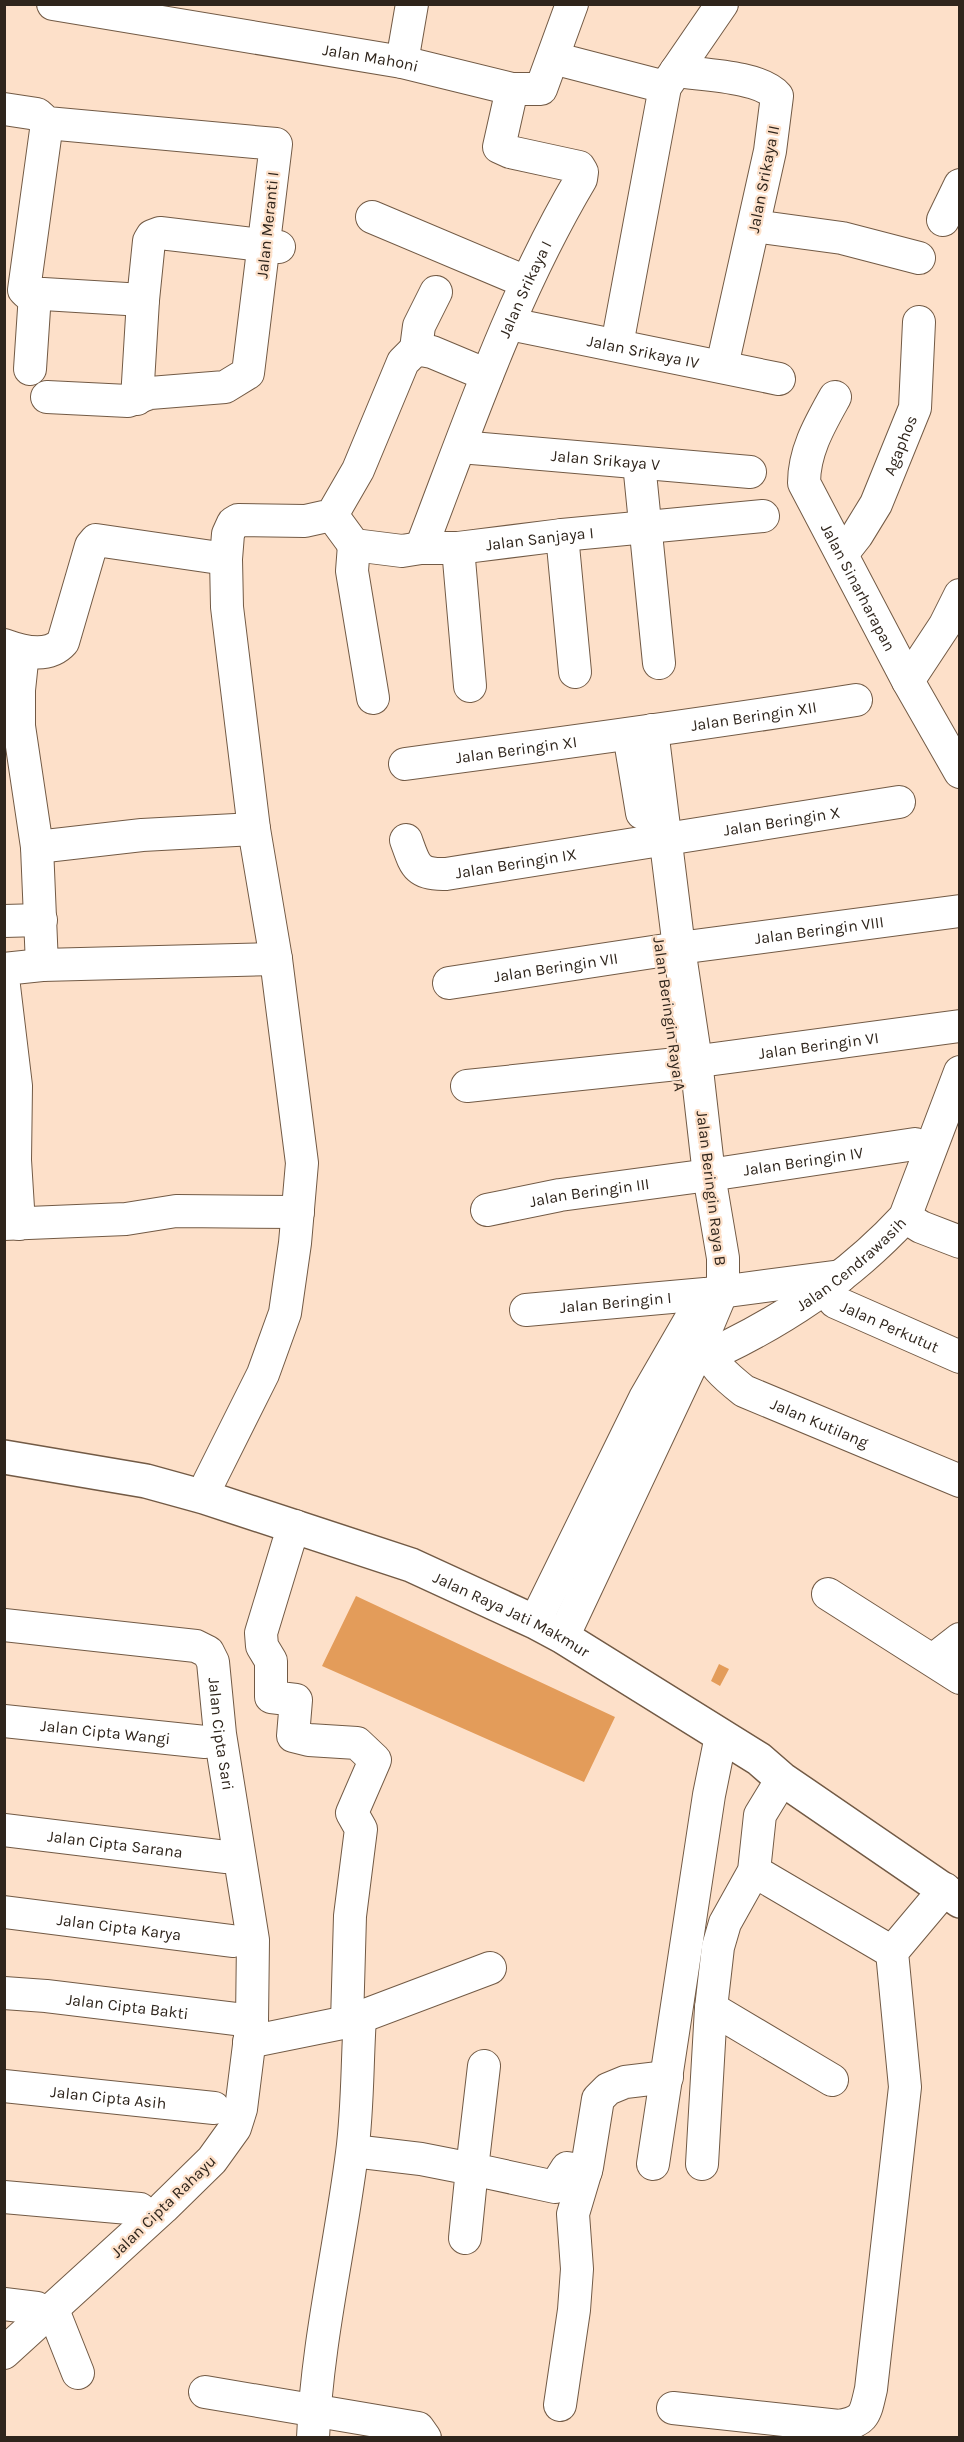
<svg xmlns="http://www.w3.org/2000/svg" width="964" height="2442" viewBox="0 0 964 2442" font-family="Karla,sans-serif">
<style>
.building{fill:#e39c5a}
.lines{fill:none;stroke-linecap:round;stroke-linejoin:round}
.minor-casing{stroke:#725a45;stroke-width:34}
.major-casing{stroke:#725a45;stroke-width:36}
.minor{stroke:#fff;stroke-width:32}
.major{stroke:#fff;stroke-width:33}
.labels{text-anchor:middle;stroke-width:4.5;stroke-linejoin:round;paint-order:stroke}
.street-label{font-size:16px;fill:#2f251c;stroke:#fde0c9}
</style>
<rect width="100%" height="100%" fill="#fde0c9"/>
<path class="building" d="M356,1596L615,1717L584,1782L322,1666Z
M719,1664L729,1669L720,1686L711,1681Z"/>
<g class="lines">
<defs>
<g id="minor">
<path id="s1" d="M53,4L402,62L512,89H541L572,4"/>
<path d="M553,58L665,87"/>
<path d="M402,62L412,4"/>
<path d="M676,71C702,75 760,76 777,96L770,151L722,366"/>
<path d="M4,109L37,114L47,123L276,144L248,373L225,387L150,393L128,401L47,397"/>
<path d="M47,123L24,290L27,293L143,300"/>
<path d="M372,217L526,282"/>
<path d="M943,220L960,185"/>
<path d="M754,226L842,238L919,258"/>
<path id="s2" d="M510,324L779,379"/>
<path d="M617,345L665,87L722,4"/>
<path d="M416,349L419,326L436,292"/>
<path d="M30,369L35,294"/>
<path id="s3" d="M835,397C820,424 804,451 804,483L908,681L960,772"/>
<path d="M137,399L143,300L149,241L152,236L160,233L279,247"/>
<path id="s4" d="M460,447L750,472"/>
<path d="M639,463L659,663"/>
<path id="s5" d="M332,515L354,545L402,551L421,548H458L562,535L763,516"/>
<path d="M562,535L575,672"/>
<path d="M354,545L352,571L373,698"/>
<path id="s6" d="M421,548C469,423 512,295 581,179L582,172L579,167L510,152L499,147L512,89"/>
<path d="M458,548L470,686"/>
<path id="s7" d="M842,554L857,535L876,504L915,408L919,322"/>
<path d="M4,645C23,652 48,659 63,642L91,546L96,540L226,559"/>
<path d="M23,652L19,690V726L37,847L42,965"/>
<path d="M908,681L945,625L960,595"/>
<path d="M629,734L642,813"/>
<path id="s8" d="M405,764C556,744 706,724 856,700"/>
<path id="s9" d="M406,840C415,865 416,875 446,874L899,802"/>
<path d="M37,847L142,835L254,829"/>
<path d="M4,921L41,920"/>
<path d="M4,969L42,965L276,959"/>
<path id="s10" d="M449,983L679,948L960,911"/>
<path d="M4,986L16,1086L15,1160L19,1224"/>
<path id="s11" d="M467,1086L677,1064L960,1026"/>
<path id="s12" d="M487,1210L560,1195L709,1175L915,1144"/>
<path d="M905,1217L921,1227L960,1242"/>
<path d="M4,1224L126,1219L176,1211L298,1212"/>
<path id="s13" d="M826,1290L835,1302L960,1357"/>
<path id="s14" d="M526,1310L705,1294L841,1276"/>
<path id="s15" d="M702,1339C711,1364 724,1375 744,1391L960,1481"/>
<path id="s16" d="M685,1366C768,1331 844,1283 905,1217L960,1072"/>
<path d="M204,1497L209,1482L263,1374L285,1313L295,1243L302,1163L276,959L254,829L227,607L226,559L228,534L233,523L238,520L305,521L332,515L358,470L403,362L416,349L432,352L487,375"/>
<path d="M295,1526L288,1544L261,1633L262,1646L271,1661V1697L296,1700L293,1736L309,1740L357,1743L375,1760L352,1813L361,1829L350,1916L347,2022"/>
<path d="M828,1594L960,1678"/>
<path d="M535,1622L645,1398L697,1308"/>
<path id="s17" d="M4,1625L196,1646L208,1652L213,1662L220,1734L253,1940L252,2021L241,2109L235,2128L212,2160L163,2208L4,2353"/>
<path d="M563,1637L692,1363L723,1289V1258L709,1175L696,1061L679,948L652,730"/>
<path d="M933,1660L960,1639"/>
<path id="s18" d="M4,1721L205,1742"/>
<path id="s19" d="M4,1830L226,1857"/>
<path d="M754,1871L892,1952"/>
<path id="s20" d="M4,1912L232,1941"/>
<path id="s21" d="M4,1993L46,1996L252,2021"/>
<path d="M711,2008L832,2080"/>
<path d="M249,2042L347,2022L490,1968"/>
<path d="M484,2066L472,2169L555,2187L567,2168L586,2171"/>
<path id="s22" d="M4,2086L214,2108"/>
<path d="M353,2151L421,2159L472,2169L465,2238"/>
<path d="M653,2164L709,1795L721,1736"/>
<path d="M702,2164L711,2008L718,1947L725,1923L754,1871L760,1815L782,1779"/>
<path d="M4,2197L140,2209"/>
<path d="M4,2304L37,2308"/>
<path d="M53,2310L78,2373"/>
<path d="M205,2392L418,2428L425,2438"/>
<path d="M560,2405L574,2310L577,2269L573,2214L587,2167L598,2099L608,2089L625,2082L667,2077"/>
<path d="M673,2408L839,2426C866,2421 865,2414 871,2389L905,2087L892,1952L945,1889"/>
<path d="M313,2438C317,2342 340,2248 352,2153C358,2108 357,2062 360,2017"/>
</g>
<g id="major">
<path id="s23" d="M4,1457L146,1481L204,1497L411,1565L535,1622L563,1637L759,1759L782,1779L960,1901"/>
</g>
</defs>
<use href="#minor" class="minor-casing"/>
<use href="#major" class="major-casing"/>
<use href="#minor" class="minor"/>
<use href="#major" class="major"/>
</g>
<g class="labels">
<g class="street-label">
<text dy="6" stroke="none"><textPath href="#s1" startOffset="322">Jalan Mahoni</textPath></text>
<text transform="translate(763 179) rotate(-79)" y="6">Jalan Srikaya II</text>
<text transform="translate(267 225) rotate(-84)" y="6">Jalan Meranti I</text>
<text dy="6" stroke="none"><textPath href="#s6" startOffset="279">Jalan Srikaya I</textPath></text>
<text dy="6" stroke="none"><textPath href="#s2" startOffset="136">Jalan Srikaya IV</textPath></text>
<text dy="6" stroke="none"><textPath href="#s7" startOffset="124">Agaphos</textPath></text>
<text dy="6" stroke="none"><textPath href="#s4" startOffset="146">Jalan Srikaya V</textPath></text>
<text dy="6" stroke="none"><textPath href="#s5" startOffset="224">Jalan Sanjaya I</textPath></text>
<text dy="6" stroke="none"><textPath href="#s3" startOffset="210">Jalan Sinarharapan</textPath></text>
<text dy="6" stroke="none"><textPath href="#s8" startOffset="352">Jalan Beringin XII</textPath></text>
<text dy="6" stroke="none"><textPath href="#s8" startOffset="112">Jalan Beringin XI</textPath></text>
<text dy="6" stroke="none"><textPath href="#s9" startOffset="399">Jalan Beringin X</textPath></text>
<text dy="6" stroke="none"><textPath href="#s9" startOffset="130">Jalan Beringin IX</textPath></text>
<text dy="6" stroke="none"><textPath href="#s10" startOffset="374">Jalan Beringin VIII</textPath></text>
<text dy="6" stroke="none"><textPath href="#s10" startOffset="108">Jalan Beringin VII</textPath></text>
<text transform="translate(670 1014) rotate(82)" y="6">Jalan Beringin Raya A</text>
<text dy="6" stroke="none"><textPath href="#s11" startOffset="354">Jalan Beringin VI</textPath></text>
<text dy="6" stroke="none"><textPath href="#s12" startOffset="320">Jalan Beringin IV</textPath></text>
<text transform="translate(712 1188) rotate(83)" y="6">Jalan Beringin Raya B</text>
<text dy="6" stroke="none"><textPath href="#s12" startOffset="104">Jalan Beringin III</textPath></text>
<text dy="6" stroke="none"><textPath href="#s16" startOffset="196">Jalan Cendrawasih</textPath></text>
<text dy="6" stroke="none"><textPath href="#s14" startOffset="90">Jalan Beringin I</textPath></text>
<text dy="6" stroke="none"><textPath href="#s13" startOffset="75">Jalan Perkutut</textPath></text>
<text dy="6" stroke="none"><textPath href="#s15" startOffset="150">Jalan Kutilang</textPath></text>
<text dy="6" stroke="none"><textPath href="#s23" startOffset="534">Jalan Raya Jati Makmur</textPath></text>
<text dy="6" stroke="none"><textPath href="#s18" startOffset="102">Jalan Cipta Wangi</textPath></text>
<text dy="6" stroke="none"><textPath href="#s17" startOffset="290">Jalan Cipta Sari</textPath></text>
<text dy="6" stroke="none"><textPath href="#s19" startOffset="112">Jalan Cipta Sarana</textPath></text>
<text dy="6" stroke="none"><textPath href="#s20" startOffset="116">Jalan Cipta Karya</textPath></text>
<text dy="6" stroke="none"><textPath href="#s21" startOffset="124">Jalan Cipta Bakti</textPath></text>
<text dy="6" stroke="none"><textPath href="#s22" startOffset="105">Jalan Cipta Asih</textPath></text>
<text transform="translate(163 2206) rotate(-44)" y="6">Jalan Cipta Rahayu</text>
</g>
</g>
<rect width="964" height="2442" fill="none" stroke="#2f251c" stroke-width="12"/>
</svg>
